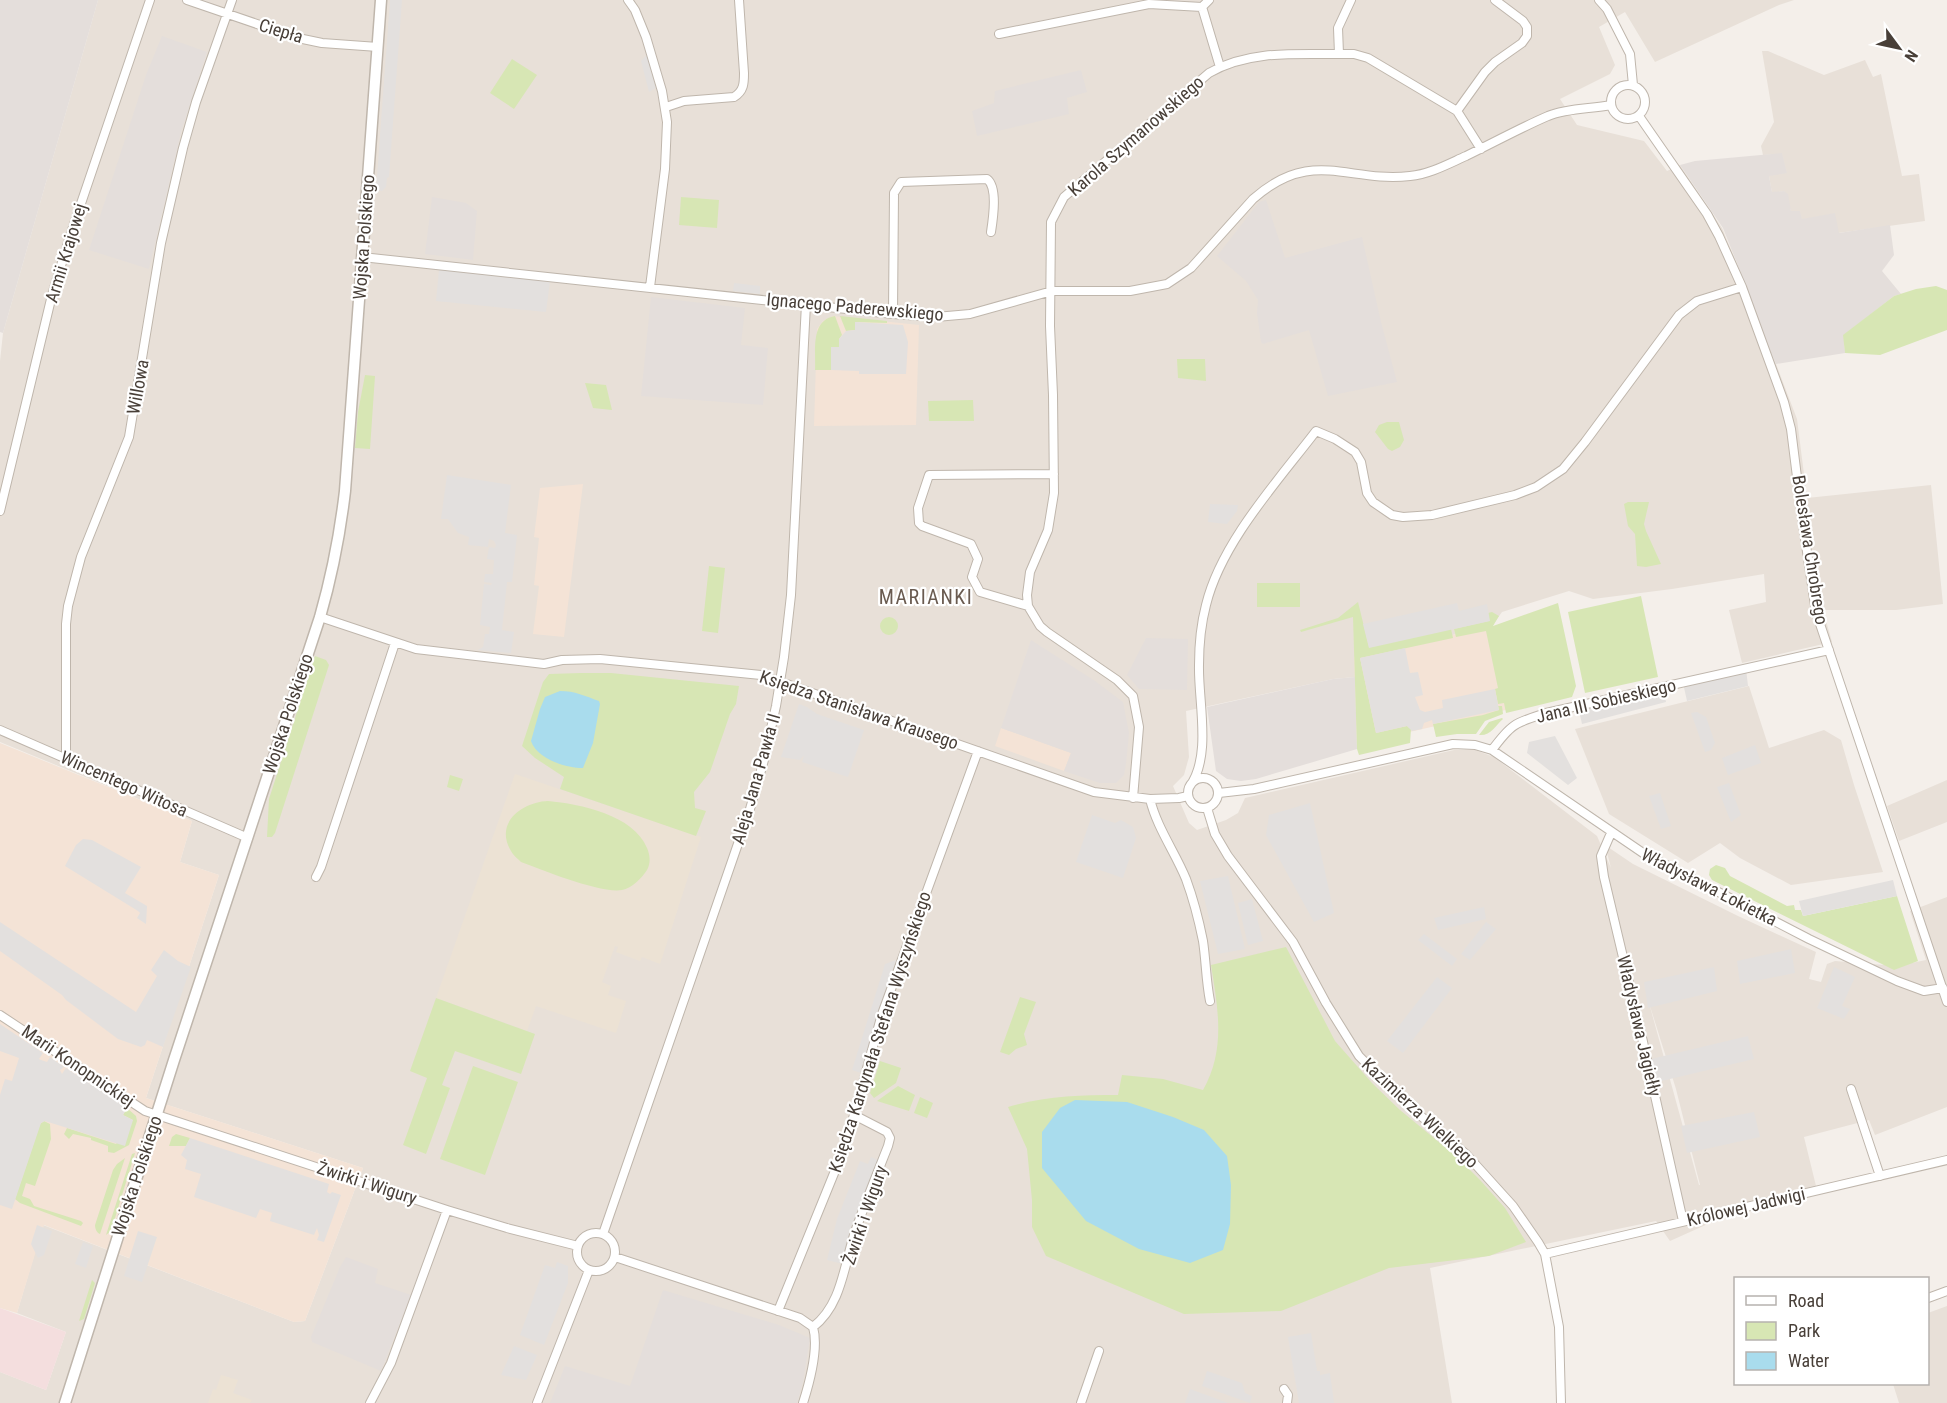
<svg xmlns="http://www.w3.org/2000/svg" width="1947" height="1403" viewBox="0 0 1947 1403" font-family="'Roboto Condensed',sans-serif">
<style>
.residential{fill:#e8e0d8;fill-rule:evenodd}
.commercial{fill:#f4e3d6}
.industrial{fill:#e4dedb}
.education{fill:#ece2d4}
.medical{fill:#f4dede}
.green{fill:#d7e6b4}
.parking{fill:#e3e0de}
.water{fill:#a9dced}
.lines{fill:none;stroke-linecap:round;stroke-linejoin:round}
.minor-casing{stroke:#bfb6ac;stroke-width:10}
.tertiary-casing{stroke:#bfb6ac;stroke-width:13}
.minor{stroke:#fff;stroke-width:8}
.tertiary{stroke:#fff;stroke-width:10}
.labels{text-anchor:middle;stroke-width:4.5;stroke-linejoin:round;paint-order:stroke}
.street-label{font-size:18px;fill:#483f38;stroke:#fff}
.neighbourhood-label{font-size:20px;letter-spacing:1.5px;fill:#6a5b50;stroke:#fff}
</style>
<rect width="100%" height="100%" fill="#f4efea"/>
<path class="residential" d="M98,0H1794L1779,5L1655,62L1625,12L1599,27L1615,65L1610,74L1560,99L1577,125L1644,141L1667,171L1680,165L1722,228L1742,276L1745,296L1776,364L1797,419L1807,498L1931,485L1943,604L1896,610H1823L1832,642L1742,663L1729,610L1766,602L1764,574L1672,589L1593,599L1569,591L1502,612L1492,626L1355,657V677L1333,679L1186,711L1189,757L1184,775L1173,786L1189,823L1197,830L1226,820L1238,813L1245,798L1454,750H1475L1494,757L1597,836L1611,868L1605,845L1633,864L1738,916L1816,952L1809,979L1821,982L1827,964L1835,961L1897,966L1926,960L1910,911L1947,897V1107L1875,1135L1869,1120L1804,1137L1817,1190L1710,1223L1670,1241L1656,1221L1430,1268L1452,1403H0V1372L46,1390L66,1332L17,1313L43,1225L294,1322L305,1321L363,1168L146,1098L219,875L180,862L192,821L0,742V361L3,333ZM1649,1003L1676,1089L1700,1185H1699Z
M1762,51H1768L1824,75L1865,60L1873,77L1881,74L1902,176L1919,174L1925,221L1838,233L1802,219L1791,211L1784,191L1772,193L1769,176L1782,154L1763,155L1761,146L1774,122Z
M1749,686L1769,748L1824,730L1841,740L1854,785L1883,872L1791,885L1740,858L1720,843L1688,863L1609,814L1575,729Z
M1947,780V822L1899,841L1887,806Z
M1947,1306V1403H1899L1893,1384H1928V1313Z"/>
<path class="commercial" d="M833,316L919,325L916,425L814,426L817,329L823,321Z
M583,484L564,637L533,634L539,586L534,585L539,538L534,537L540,488Z
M1492,626L1510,709L1357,744L1354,657Z
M1001,728L1071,753L1064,771L995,746Z
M0,743L192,821L180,862L219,875L146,1098L363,1168L305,1321L294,1322L44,1225L17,1313L0,1308Z"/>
<path class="industrial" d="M0,0H98L3,333L0,332Z
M162,36L207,52L181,132L149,269L89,250L146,75Z
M1081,70L1087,92L1067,98L1069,114L977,136L972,111L994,103L995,91Z
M1782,153L1787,173L1769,176L1772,192L1784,191L1788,194L1791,211H1800L1802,219L1835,213L1839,233L1890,225L1894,255L1882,271L1901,294L1894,296L1844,335L1845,353L1776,364L1745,296L1742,276L1723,228L1680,165L1695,161Z
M432,197L466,203L477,211L473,260L425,254Z
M1266,200L1285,258L1362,237L1381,322L1397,382L1328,396L1309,330L1263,344L1261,342L1257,313L1258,300L1246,281L1217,256L1259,202Z
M651,297L745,308L741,345L768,348L763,405L641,396Z
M1146,638L1188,639L1187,690L1139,689L1127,675Z
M1031,640L1095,681L1123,702L1129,733L1126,764L1124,775L1116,783H1100L1064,771L1071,753L1001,728Z
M1355,677L1357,749L1256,779L1241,781L1227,779L1216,771L1207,707L1333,679Z
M346,1257L378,1269L375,1283L411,1295L381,1371L312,1342L311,1337L340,1267Z
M663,1290L779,1325L810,1338L803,1382L797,1403H550L565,1366L630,1386Z"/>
<path class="education" d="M515,774L701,837L660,964L642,957L640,961L616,952L618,947L615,946L602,982L611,986L608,995L626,1001L616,1033L536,1006L527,1031L436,998Z
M221,1375L238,1380L233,1393L252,1400L250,1403H208L213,1389L216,1390Z"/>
<path class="medical" d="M0,1308L66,1332L46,1390L0,1372Z"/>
<path class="green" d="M512,59L537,75L514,109L490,93Z
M681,197L719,200L717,228L679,225Z
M1936,286L1947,290V330L1880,355L1845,353L1843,335L1894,296L1916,289Z
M835,316L842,335L839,339V347H831V370H815C816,351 810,320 835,316Z
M840,316L887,321V323L855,322V330L846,331Z
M1177,359H1205L1206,381L1178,378Z
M365,375L375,376L370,449L355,448L358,412Z
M585,383L606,385L612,410L593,408Z
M973,400L974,421H929L928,401Z
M1387,422H1399L1404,440L1400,447L1392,451L1388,449L1375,432L1379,425Z
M1628,502H1649L1644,524L1646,531L1661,564L1646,567L1637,566L1635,534L1628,526L1624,504Z
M709,566L725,568L718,633L702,631Z
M1257,583H1300V607H1257Z
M1641,596L1658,677L1585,693L1568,612Z
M1358,602L1369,647L1451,629L1453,638L1360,658L1376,733L1407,726L1411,729L1410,743L1359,755L1357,749L1353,617L1301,632L1300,630L1338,618Z
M1558,603L1576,686L1572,697L1506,713L1504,703L1498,704L1495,689L1498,688L1486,631L1456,637L1454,629L1489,621L1488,613L1492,612L1499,616L1493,626Z
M880 626a9 9 0 1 1 18 0a9 9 0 1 1-18 0Z
M315,656L326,660L329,665L275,833L272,837H267L269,799Z
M581,673H611L739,686L736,704L730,714L710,772L694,792L695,808L706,811L696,836L560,789L564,777L535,758L522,746L543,682L549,674Z
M1498,706H1502L1503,714L1485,721L1476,734H1457L1436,737L1433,724L1483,715L1499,710Z
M1502,718L1503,719C1495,726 1491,736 1479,735L1489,722Z
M450,775L463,779L459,791L447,787Z
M548,801C580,804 634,815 647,848C650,855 651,863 647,870C642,878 632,888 622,890C602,894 542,870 521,862C518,859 513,855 511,851C494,823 522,802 548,801Z
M1716,865L1725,868L1730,876L1787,906L1794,905L1795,910H1801L1803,916L1897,896L1918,961L1894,970L1712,880L1709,875L1710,869Z
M1286,947L1335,1041L1372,1083L1400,1110L1457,1157L1480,1180L1505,1208L1526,1242L1489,1256L1389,1268L1281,1311L1184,1314L1046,1256L1032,1227V1200L1027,1149L1008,1107C1045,1096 1080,1095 1118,1095L1122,1075L1163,1079L1203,1090C1226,1049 1218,1009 1211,965Z
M1020,997L1036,1002L1024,1034L1027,1045L1016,1049L1009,1055L1000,1052Z
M436,998L535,1034L521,1074L455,1051L442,1085L450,1088L426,1154L403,1145L427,1078L410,1071Z
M880,1061L901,1068L896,1083L874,1098L870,1093Z
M473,1066L518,1082L485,1175L440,1159Z
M898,1086L915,1095L909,1111L877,1101Z
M920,1097L933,1103L927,1118L914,1113Z
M127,1108L136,1116L137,1121L129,1145L114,1153L108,1152V1146L91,1140V1138L73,1134L69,1139L64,1134L67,1128L116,1144L133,1120L123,1115Z
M44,1121L50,1124L51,1139L35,1186L26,1183L22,1196L30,1199L34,1206L81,1221L83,1223L81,1226L20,1203L15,1199L40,1124Z
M176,1134L190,1138L186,1146H169L172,1137Z
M135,1153L111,1231L106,1235L132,1154Z
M125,1158L100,1234C97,1233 95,1229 95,1225L113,1170L117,1164Z
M92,1280L95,1283L84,1319L79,1321Z"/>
<path class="parking" d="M390,0H402L389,177L387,178L386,187L382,191L376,190Z
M647,55L656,88L649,92L641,61Z
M439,270L550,281L546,312L436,301Z
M734,283L760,286V294L733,291Z
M855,322L903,325L908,342L906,374H859V371L831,370V347H839V339L846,331L855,330Z
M447,475L511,485L505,533L517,535L512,582H507L502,630L514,632L511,653L478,650L483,647L485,634H489L490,627L480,625L484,584L491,585L492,583L484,582L485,574H493L494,560L487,559L489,547L495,548L496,545L494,541L489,539L488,547L468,545L469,537L458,533L448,519H441Z
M1210,504L1238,505L1237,511L1227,524L1208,522Z
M1457,603L1459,611L1487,604L1490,621L1369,648L1363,624Z
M1405,648L1410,673L1418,672L1423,695L1415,697L1420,710L1425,712L1443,708L1442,700L1495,689L1499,710L1433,724L1432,720L1424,723L1422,729L1412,731L1407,726L1376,733L1360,658Z
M1746,669L1748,686L1687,701L1683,683Z
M1663,687L1666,702L1582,724L1578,706Z
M799,704L807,707L817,714L864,730L848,777L802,762L804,755L800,760L781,757Z
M1697,712L1706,717L1715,743L1711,750L1705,752L1691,713Z
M1555,736L1577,778L1568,785L1527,753L1529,742Z
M1755,745L1761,763L1728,775L1722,758Z
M1729,783L1741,815L1731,822L1717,787Z
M1660,793L1671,826L1661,829L1649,796Z
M1310,803L1334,913L1314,922L1266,835L1269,815Z
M1092,815L1115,823L1121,820L1133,827L1136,838L1123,878L1076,862Z
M83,839L92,840L141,867L125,893L147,906L146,924L137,918L140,913L138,911L65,866L76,845Z
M1228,876L1245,949L1218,954L1200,881Z
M1893,880L1897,896L1803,916L1799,901Z
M1252,899L1263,941L1248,945L1238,903Z
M1484,907L1486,919L1438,930L1434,918Z
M0,922L136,1012L157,976L151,970L164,950L178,961L191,967L163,1047L147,1040L145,1045L141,1047L118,1039L66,1000L62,995L0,951Z
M1486,922L1496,929L1470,960L1461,954Z
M1424,934L1457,959L1452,966L1418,940Z
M1791,949L1795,973L1740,984L1737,961Z
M896,960L878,1012L861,1073L852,1070L885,964Z
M1714,967L1717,991L1648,1008L1644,982Z
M1834,967L1855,977L1842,1006L1850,1009L1844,1019L1817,1008Z
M1437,977L1452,988L1403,1053L1387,1041Z
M0,1024L43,1053L39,1059L41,1060L47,1062L50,1057L64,1067L60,1070L62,1074L66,1068L127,1108L123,1115L133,1120L125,1146L45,1121L41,1123L12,1209L0,1205V1095L5,1079L12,1081L19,1058L0,1051Z
M1748,1036L1754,1059L1653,1083L1647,1060Z
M1754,1112L1760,1137L1687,1153L1681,1126Z
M190,1138L329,1184L327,1192L330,1194L332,1192L341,1195L324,1242L317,1240L319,1235L317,1228L314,1235L270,1221L272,1213L260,1209L256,1218L194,1197L201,1174L185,1169L187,1160L181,1155Z
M871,1157L878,1160L851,1228L843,1264L827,1260L837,1219L860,1161L868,1164Z
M37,1225L52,1231L44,1255L38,1258L31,1244Z
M138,1231L157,1237L142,1282L124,1276Z
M83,1242L93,1246L86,1268L75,1264Z
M557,1262L568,1266V1283L544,1345L520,1335L545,1265L555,1268Z
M1311,1333L1317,1371H1320V1375L1330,1373L1334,1403H1299L1288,1337Z
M514,1346L537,1355L526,1380L501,1375Z
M1207,1371L1242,1383L1245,1393L1252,1396L1250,1403L1202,1386Z
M1190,1389L1228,1403H1185Z"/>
<path class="water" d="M560,691C575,691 585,696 599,701L600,704L593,743L583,768C566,768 537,759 531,741L540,709L545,697Z
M1075,1100L1127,1102L1173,1117L1204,1130L1227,1156L1231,1185L1230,1224L1223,1250L1190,1263L1139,1249L1086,1221L1042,1168V1132L1060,1108Z"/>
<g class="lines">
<defs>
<path id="minor" d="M187,0L298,38L322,43L378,47
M628,0L635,10L646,37L662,91L667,122L665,169L650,287
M1599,0L1607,9L1630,54L1633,85
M1202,7L1220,67
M1202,7L1209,0
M999,34L1149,4L1202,7
M1339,54L1338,28L1351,0
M1611 102a17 17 0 1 1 34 0a17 17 0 1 1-34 0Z
M666,107L684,101L734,97C744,91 744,83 744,73L739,0
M1457,111L1485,72L1495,62L1522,43L1527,36V27L1523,21L1495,0
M1639,116L1707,214L1719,236L1742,287L1784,402L1791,429L1803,525L1816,612L1947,1002
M362,257L893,314L936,317L970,314L1052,291H1130L1167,284L1191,268L1253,199C1312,147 1347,183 1410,176C1430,174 1448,164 1466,156C1493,143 1520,128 1548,116C1568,108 1591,109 1611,105
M893,314L894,193L901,182L987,179C998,187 993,219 991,232
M0,511L52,295L71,233L150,0
M1028,606L980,592L972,577L978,559L971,544L922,526L919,523L918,508L929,475L1054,474
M320,617L416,649L544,664L562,660L600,659L761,675L1094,792L1150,799C1157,828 1175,852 1186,879C1193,898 1199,921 1203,941C1206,961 1206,981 1210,1001
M0,730L248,838
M1492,750L1643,853L1809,939L1897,981L1924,991L1943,988
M66,759V624L68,606L81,557L129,437L161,243L183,148L196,102L232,0
M1188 793a15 15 0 1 1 30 0a15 15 0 1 1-30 0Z
M1190,786C1212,755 1198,701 1199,665C1199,645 1201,624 1206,605C1221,543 1277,482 1316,431L1335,439L1355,452L1361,462L1367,493L1373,502L1392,515L1403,517L1432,515L1515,495L1536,487L1563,469L1585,442L1679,315L1697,301L1742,287
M1219,793L1254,789L1453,744L1475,745L1492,750C1512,723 1515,723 1546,713L1829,650
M1133,798L1139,727L1133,696L1117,680L1047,632L1040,626L1028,606L1027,595L1030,572L1048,530L1054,493L1053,395L1050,326L1051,222L1064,197L1209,73C1252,48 1306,55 1354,54L1368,58L1457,111L1481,149
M1150,799L1179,798L1188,796
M1207,808L1215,834L1228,856L1293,942L1326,1003L1359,1056L1409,1106L1466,1154L1513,1206L1538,1242L1545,1254L1559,1327L1561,1403
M1611,833L1601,856L1604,877L1641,1033L1683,1221
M316,877L321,867L395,643
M0,1015L145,1111L447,1210L507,1228L578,1246
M1851,1089L1880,1176
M577 1252a19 19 0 1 1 38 0a19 19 0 1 1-38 0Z
M603,1234L750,809L764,760L776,706L784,657L791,595L806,304
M1545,1254L1947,1160
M615,1257L800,1318L813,1327
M1928,1298L1947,1291
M778,1311L839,1161L854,1115L882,1014L978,751
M1284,1389L1288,1395L1287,1403
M370,1403L391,1363L447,1210
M537,1403L589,1270
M803,1403C810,1381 819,1348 813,1327C843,1304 844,1262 856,1229C866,1201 877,1174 888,1146L890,1138L887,1132L854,1115
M1081,1403L1099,1351"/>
<path id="tertiary" d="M65,1403L174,1060L320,617C332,575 340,534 345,491L381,0"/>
</defs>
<use href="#minor" class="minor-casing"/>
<use href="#tertiary" class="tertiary-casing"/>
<use href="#minor" class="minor"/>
<use href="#tertiary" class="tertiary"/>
</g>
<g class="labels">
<g class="street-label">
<text transform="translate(281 31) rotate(17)" y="6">Ciepła</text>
<text transform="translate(1136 136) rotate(-41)" y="6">Karola Szymanowskiego</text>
<text transform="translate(364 237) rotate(-86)" y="6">Wojska Polskiego</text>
<text transform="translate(66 253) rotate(-73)" y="6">Armii Krajowej</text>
<text transform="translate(855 307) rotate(5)" y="6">Ignacego Paderewskiego</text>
<text transform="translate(138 387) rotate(-80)" y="6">Willowa</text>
<text transform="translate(1810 550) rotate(81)" y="6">Bolesława Chrobrego</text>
<text transform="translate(1606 701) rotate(-13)" y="6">Jana III Sobieskiego</text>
<text transform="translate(859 710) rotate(19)" y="6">Księdza Stanisława Krausego</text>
<text transform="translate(288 714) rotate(-72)" y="6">Wojska Polskiego</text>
<text transform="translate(756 779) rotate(-74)" y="6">Aleja Jana Pawła II</text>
<text transform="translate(124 784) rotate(24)" y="6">Wincentego Witosa</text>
<text transform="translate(1709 887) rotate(27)" y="6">Władysława Łokietka</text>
<text transform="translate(1639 1026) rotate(77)" y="6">Władysława Jagiełły</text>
<text transform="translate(880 1032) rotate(-72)" y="6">Księdza Kardynała Stefana Wyszyńskiego</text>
<text transform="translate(78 1066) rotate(34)" y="6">Marii Konopnickiej</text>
<text transform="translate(1420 1113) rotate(43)" y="6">Kazimierza Wielkiego</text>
<text transform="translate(137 1176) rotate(-72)" y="6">Wojska Polskiego</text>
<text transform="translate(367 1183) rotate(18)" y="6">Żwirki i Wigury</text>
<text transform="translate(1746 1207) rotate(-13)" y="6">Królowej Jadwigi</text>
<text transform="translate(865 1215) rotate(-71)" y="6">Żwirki i Wigury</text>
</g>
<g class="neighbourhood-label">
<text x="926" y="604">MARIANKI</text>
</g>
</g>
<rect x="1734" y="1277" width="195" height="108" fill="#ffffff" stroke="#b6b2af" stroke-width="1.5"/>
<rect x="1746" y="1296" width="30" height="9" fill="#ffffff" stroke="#b6b2af" stroke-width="1.5"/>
<text x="1788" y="1307" font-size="18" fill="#483f38">Road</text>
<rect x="1746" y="1322" width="30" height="18" fill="#d7e6b4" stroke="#b6b2af" stroke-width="1.5"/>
<text x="1788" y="1337" font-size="18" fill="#483f38">Park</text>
<rect x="1746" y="1352" width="30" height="18" fill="#a9dced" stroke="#b6b2af" stroke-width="1.5"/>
<text x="1788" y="1367" font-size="18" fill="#483f38">Water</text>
<g transform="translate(1899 48) rotate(123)" stroke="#ffffff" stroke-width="4.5" paint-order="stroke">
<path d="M0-4.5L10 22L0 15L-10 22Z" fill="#483f38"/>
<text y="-9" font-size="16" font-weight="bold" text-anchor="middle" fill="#483f38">N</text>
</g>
</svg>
